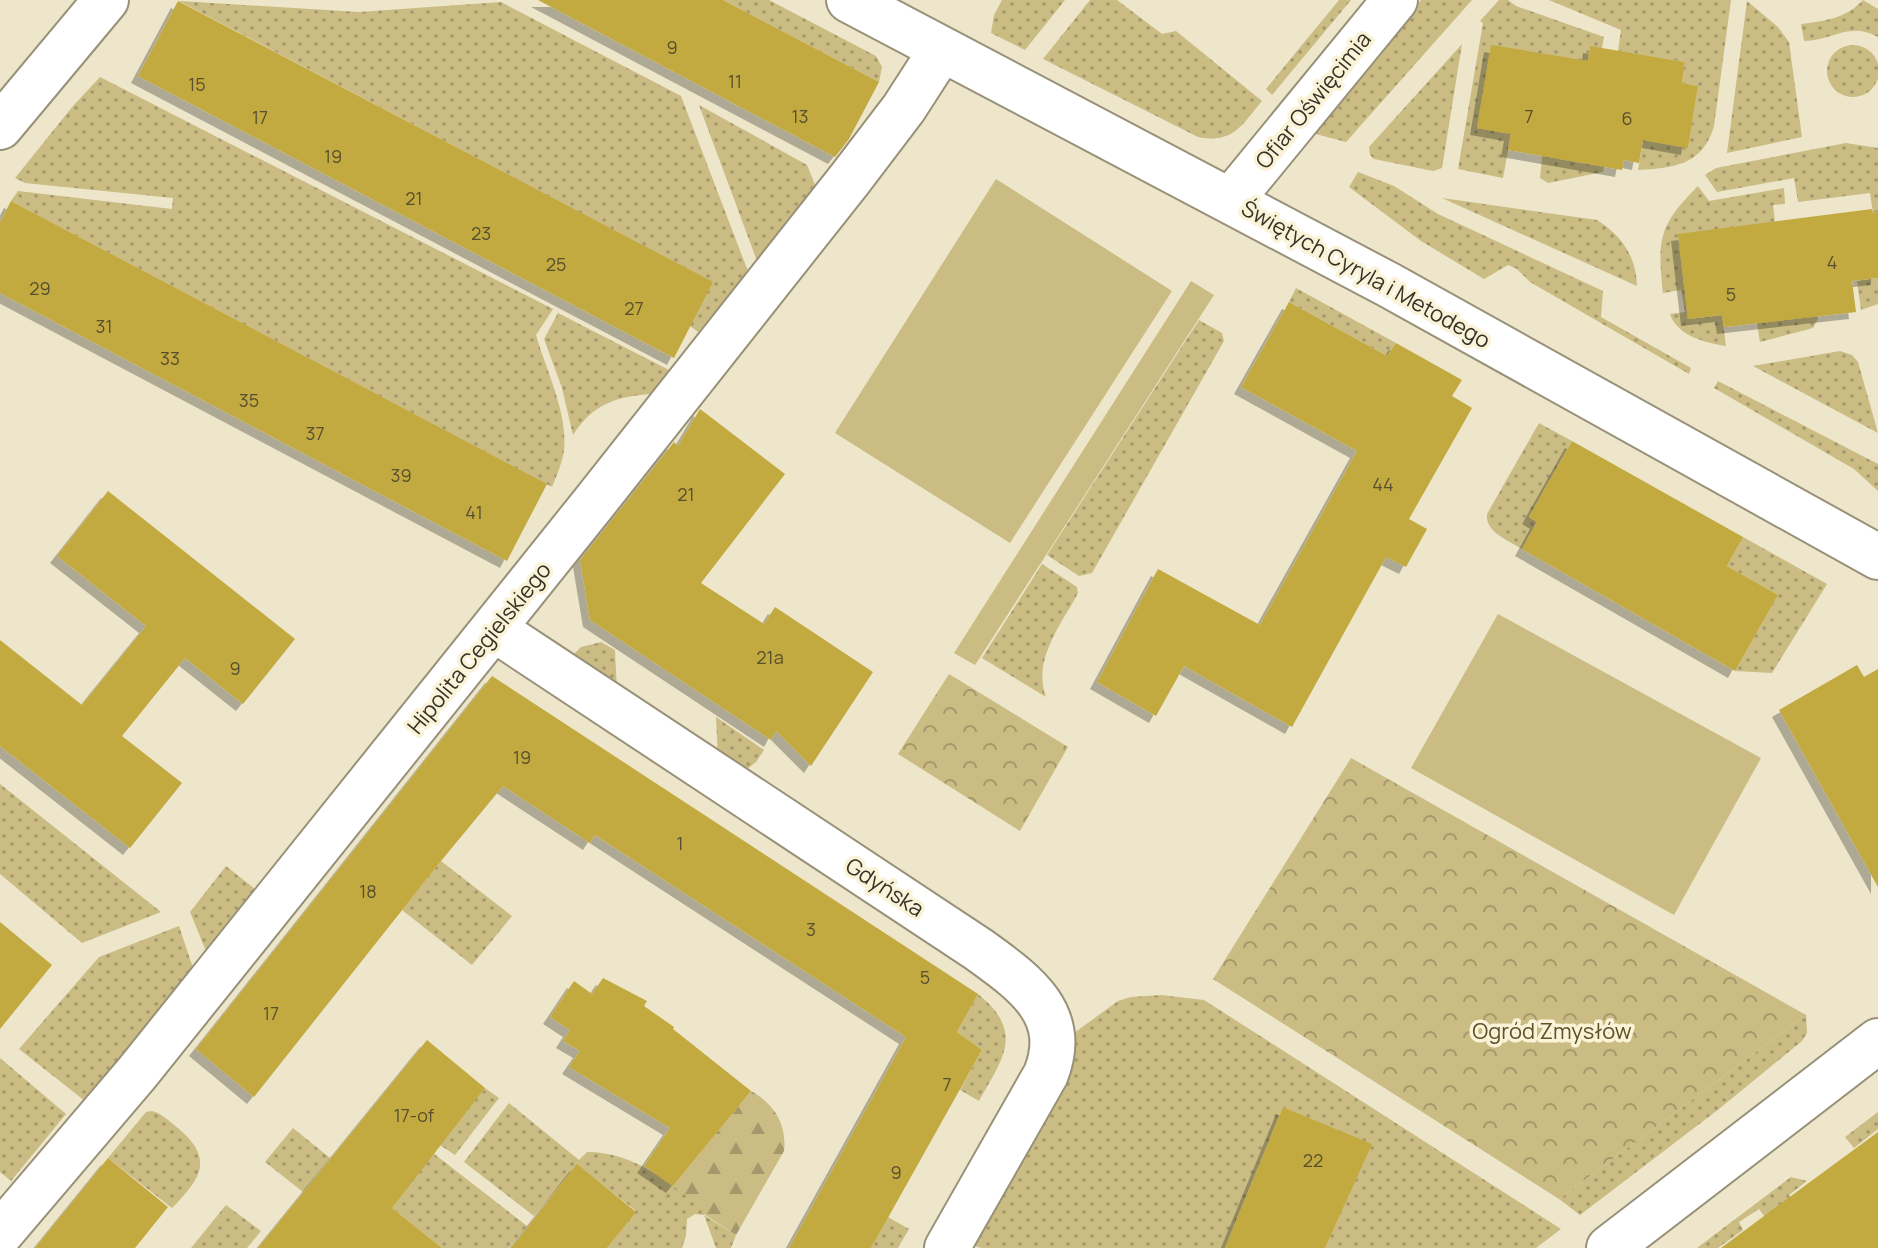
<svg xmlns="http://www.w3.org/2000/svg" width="1878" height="1248" viewBox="0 0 1878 1248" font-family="Manrope,sans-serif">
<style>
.grass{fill:url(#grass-dots)}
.forest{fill:url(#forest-firs)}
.park{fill:url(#park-crowns)}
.pitch{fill:#cabc83}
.building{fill:#c2a940;filter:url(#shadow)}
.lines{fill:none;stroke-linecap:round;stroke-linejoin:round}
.street-casing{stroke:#989178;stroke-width:48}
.street{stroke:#fff;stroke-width:44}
.labels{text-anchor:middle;stroke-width:7;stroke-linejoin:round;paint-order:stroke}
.number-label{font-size:18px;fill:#58502e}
.street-label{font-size:22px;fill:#353328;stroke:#faf3d7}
.park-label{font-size:22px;fill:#5d5228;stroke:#faf3d7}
</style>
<defs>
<pattern id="grass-dots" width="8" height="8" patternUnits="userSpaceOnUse" patternTransform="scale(2)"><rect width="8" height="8" fill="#cabc83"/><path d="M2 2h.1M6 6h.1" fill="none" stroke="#a5996b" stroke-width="1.8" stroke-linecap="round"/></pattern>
<pattern id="forest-firs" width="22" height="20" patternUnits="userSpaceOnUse" patternTransform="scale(2)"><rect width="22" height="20" fill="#cabc83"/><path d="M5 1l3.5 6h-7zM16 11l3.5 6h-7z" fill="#a5996b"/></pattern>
<pattern id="park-crowns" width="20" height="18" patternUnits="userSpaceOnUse" patternTransform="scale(2)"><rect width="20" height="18" fill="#cabc83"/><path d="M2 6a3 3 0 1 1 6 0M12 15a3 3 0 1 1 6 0" fill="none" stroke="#a5996b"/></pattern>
<filter id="shadow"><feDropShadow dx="-7" dy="7" stdDeviation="0" flood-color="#0004"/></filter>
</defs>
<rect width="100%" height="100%" fill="#ede6ca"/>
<path class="grass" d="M723,0H769L876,56L882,67L879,82Z
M1002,0H1065L1025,50L991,33L994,15Z
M1090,0H1117L1162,34L1176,31L1262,101C1242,125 1233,144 1198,137L1043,59Z
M1339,0H1351L1272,95L1266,89Z
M1421,0H1472L1346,142L1312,133Z
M1499,0H1508L1516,6L1604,37L1602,48L1590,47L1588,61L1511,134L1503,178L1458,169L1483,23L1480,21Z
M1549,0H1731L1714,126C1703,165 1674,168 1638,170L1643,140L1688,147L1698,86L1682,83L1685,62L1618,51L1621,30Z
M1863,0L1878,9V37C1848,21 1833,41 1804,41L1801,24C1826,21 1846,18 1863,0Z
M179,1L359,12L501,2L681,96L749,274L698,332L690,326L712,282Z
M1747,1L1778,27L1789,42L1802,137L1727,153Z
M1462,44L1442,168L1433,171L1374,159L1370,155L1369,147Z
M1827 71a26 26 0 1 1 52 0a26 26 0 1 1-52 0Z
M100,77L553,309L536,335C546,370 568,413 564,451C562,463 557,475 552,487L11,201L18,191L172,209L173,198L25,183L15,178L73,106Z
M699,105L807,165L816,187L757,261Z
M1611,135L1603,172L1548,183L1540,178L1544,140Z
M1846,143L1878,148V212L1873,213L1870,193L1798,202L1794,178L1717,192L1705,175L1716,168Z
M1358,172L1394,186L1438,214L1603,291L1601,317L1691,368L1689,374L1530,282L1517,269L1508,265L1484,279L1421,241L1349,187Z
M1698,186L1709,201L1784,188L1785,204L1773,205L1775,222L1688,319L1722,315L1726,346C1706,343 1677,336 1670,314L1685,312L1681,290L1663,293C1657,239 1659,225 1698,186Z
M1442,198L1597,220C1622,236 1636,256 1637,286Z
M1878,278V304L1861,310L1857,281Z
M1815,286L1818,319L1813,328L1760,342L1755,311Z
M1296,288L1396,343L1387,356L1289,302Z
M558,313L669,370L651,394C615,397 593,404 573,435L562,388L544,339Z
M1199,320L1222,333L1224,341L1092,573L1079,576L1047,555Z
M1840,351L1852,355L1858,362L1878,433L1753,366Z
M1718,381L1878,464V491L1854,469L1714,388Z
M1539,423L1572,441L1529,517L1537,522L1522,549C1508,540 1485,532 1487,514Z
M1743,537L1827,584L1772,673L1735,671L1778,595L1727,566Z
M1042,564L1077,587L1078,593C1061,625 1032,660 1046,697L982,658Z
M601,642L615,650L617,692L568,660L581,647Z
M716,717L764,750L756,762L742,773L718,758Z
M0,784L161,912L82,943L0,874Z
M441,861L512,916L472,965L402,910Z
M226,866L255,889L206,951L190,912Z
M179,926L193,968L85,1101L19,1049L99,957Z
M978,994C1025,1032 1003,1058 979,1101L960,1090L982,1050L957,1032Z
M1161,995L1204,1000L1561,1229L1536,1248H1325L1371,1144L1283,1107L1225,1248H981L969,1244L1069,1051L1074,1033L1118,1001L1131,997Z
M1806,1015L1807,1033L1802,1041L1719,1109L1580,1215L1559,1199Z
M0,1058L66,1114L11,1181L0,1172Z
M485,1088L499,1098L455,1155L440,1145Z
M509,1103L579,1160L587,1152C635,1152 669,1183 707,1209L704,1215L736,1235L731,1248H716L704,1215L695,1214L687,1219L686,1236L682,1248H607L636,1211L577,1165L534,1216L464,1162Z
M152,1111C163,1114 170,1122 179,1129C215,1160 200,1179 172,1208L108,1158L146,1112Z
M1878,1112V1129L1854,1148L1845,1137Z
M293,1128L330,1158L303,1192L265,1162Z
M433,1153L527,1226L509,1248H442L392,1208Z
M1791,1177L1807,1181L1789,1195L1794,1202L1768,1221L1759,1209L1739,1222L1743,1230L1718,1248H1697Z
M226,1205L261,1231L247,1248H191Z
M888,1217L909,1229L898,1248H871Z"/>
<path class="forest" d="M751,1091C774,1104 787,1124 784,1151L736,1235L704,1214L706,1209L673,1186Z"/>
<path class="park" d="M949,674L1068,747L1020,831L898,754Z
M1351,758L1806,1015L1559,1199L1213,979Z"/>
<path class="pitch" d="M996,179L1172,291L1010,543L835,433Z
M1191,281L1214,295L975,665L954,653Z
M1498,614L1761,758L1674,915L1411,768Z"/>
<path class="building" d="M538,0H723L879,82L849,139L835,157Z
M178,1L713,282L674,358L138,76Z
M1491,45L1588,61L1590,46L1685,62L1682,83L1698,86L1688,148L1643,140L1639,163L1624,160L1622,170L1508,150L1511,134L1477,128Z
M11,201L547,484L507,561L0,293V222Z
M1872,209L1873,213L1878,212V278L1852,281L1856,312L1724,327L1722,315L1688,319L1678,234Z
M1289,302L1387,356L1396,343L1462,380L1452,396L1472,408L1409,519L1427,529L1406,567L1386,557L1292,727L1184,666L1156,716L1097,682L1158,569L1260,625L1357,451L1241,387Z
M700,409L785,474L701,583L764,624L775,607L873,672L811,766L776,731L771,740L590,620L580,560L674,442L678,446Z
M1572,441L1743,537L1727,566L1778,595L1735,671L1522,549L1537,522L1529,517Z
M108,491L295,639L243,704L185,658L122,736L182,783L130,848L0,746V640L82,705L146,626L57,556Z
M1857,665L1864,677L1878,669V887L1779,710Z
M492,676L978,994L957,1032L982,1050L871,1248H789L906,1037L595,835L590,843L503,786L441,861L254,1097L196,1049Z
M0,922L52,965L0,1029Z
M603,978L647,1001L644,1006L674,1027L673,1029L751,1091L673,1186L644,1166L670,1128L569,1067L580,1051L563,1041L570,1030L550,1017L574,981L592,994Z
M427,1040L485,1088L392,1208L442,1248H258Z
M1283,1107L1372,1144L1325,1248H1225Z
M1878,1132V1248H1721L1810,1182Z
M108,1158L168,1207L135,1248H35Z
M577,1164L636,1212L607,1248H511Z"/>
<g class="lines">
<defs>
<path id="street" d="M849,0L1389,285L1878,557
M0,127L106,0
M1231,200L1395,0
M494,629L978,949C1022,981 1070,1012 1046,1074L947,1248
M0,1234L137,1073L593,504L850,179L904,108L942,49
M1609,1248L1878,1041"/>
</defs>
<use href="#street" class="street-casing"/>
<use href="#street" class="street"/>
</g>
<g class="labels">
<g class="number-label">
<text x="672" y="54">9</text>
<text x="735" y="88">11</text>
<text x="197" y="91">15</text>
<text x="800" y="123">13</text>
<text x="1529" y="123">7</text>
<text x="260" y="124">17</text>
<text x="1627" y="125">6</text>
<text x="333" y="163">19</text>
<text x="414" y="205">21</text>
<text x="481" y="240">23</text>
<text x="1832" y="269">4</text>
<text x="556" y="271">25</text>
<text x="40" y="295">29</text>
<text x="1731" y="301">5</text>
<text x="634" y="315">27</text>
<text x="104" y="333">31</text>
<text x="170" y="365">33</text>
<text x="249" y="407">35</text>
<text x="315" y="440">37</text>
<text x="401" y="482">39</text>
<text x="1383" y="491">44</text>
<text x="686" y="501">21</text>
<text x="474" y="519">41</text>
<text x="770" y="664">21a</text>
<text x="235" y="675">9</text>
<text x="522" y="764">19</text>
<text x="680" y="850">1</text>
<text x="368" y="898">18</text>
<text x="811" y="936">3</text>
<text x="925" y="984">5</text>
<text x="271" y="1020">17</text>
<text x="947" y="1091">7</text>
<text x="414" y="1122">17-of</text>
<text x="1313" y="1167">22</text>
<text x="896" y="1179">9</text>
</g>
<g class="street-label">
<text transform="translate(1313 100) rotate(-51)" y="8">Ofiar Oświęcimia</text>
<text transform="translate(1366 274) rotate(29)" y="8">Świętych Cyryla i Metodego</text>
<text transform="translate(479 648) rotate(-51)" y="8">Hipolita Cegielskiego</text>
<text transform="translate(885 887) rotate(33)" y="8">Gdyńska</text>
</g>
<g class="park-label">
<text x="1552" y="1039">Ogród Zmysłów</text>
</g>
</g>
</svg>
